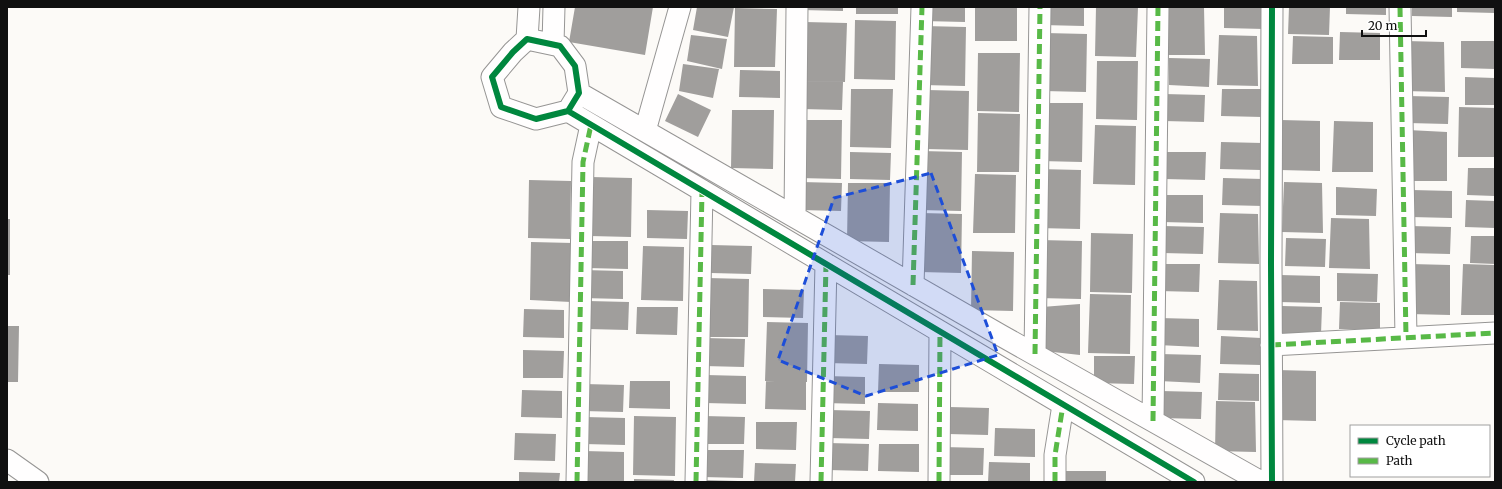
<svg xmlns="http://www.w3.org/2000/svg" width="1502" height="489" viewBox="0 0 1502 489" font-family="Merriweather,serif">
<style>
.building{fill:#a09e9c}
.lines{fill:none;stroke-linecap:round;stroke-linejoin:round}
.minor-casing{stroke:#969594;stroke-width:23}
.minor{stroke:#fffefe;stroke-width:21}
.quiet{stroke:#58b947;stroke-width:5;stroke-dasharray:10 5;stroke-linecap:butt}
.cycleway-casing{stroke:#fff;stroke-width:8}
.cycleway{stroke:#00873e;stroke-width:6}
.marked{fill:#1d4ed8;fill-opacity:0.2;stroke:#1d4ed8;stroke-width:3;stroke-dasharray:8 5;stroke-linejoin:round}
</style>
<rect width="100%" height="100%" fill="#fcfaf7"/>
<path class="building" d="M575,7H653L645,55L569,42Z
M697,7H734L728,37L693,30Z
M803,7H843V11L802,10Z
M856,7H898V14H856Z
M923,7H965V22L923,21Z
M975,7H1017V41H975Z
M1042,7H1084V26L1042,25Z
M1096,7H1138L1136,57L1095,56Z
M1167,7H1204L1205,55H1164Z
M1224,7H1265L1264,29L1224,28Z
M1289,7H1330L1329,35L1288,34Z
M1346,7H1386V15L1346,14Z
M1412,7H1452V17L1412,16Z
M1457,7H1495V13L1457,12Z
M735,8L777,9L775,67H734Z
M855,20L896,21L895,80L854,79Z
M805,22L847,23L845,82L804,81Z
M924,26L966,27L965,86L923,85Z
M1340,32L1380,33V60H1339Z
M1045,33L1087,34L1086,92L1044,91Z
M691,35L727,39L722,69L687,61Z
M1219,35L1257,36L1258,86L1217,85Z
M1293,36L1333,37V64H1292Z
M1406,41L1444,42L1445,92L1404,91Z
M1461,41H1495V69L1461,68Z
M978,53H1020L1019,112L977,111Z
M1169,58L1210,59L1209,87L1169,85Z
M1097,61H1138L1137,120L1096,119Z
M683,64L719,69L713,98L679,91Z
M740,70L780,71V98L739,97Z
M1465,77L1495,78V105H1465Z
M802,81L843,82L842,110L802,109Z
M851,89H893L891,148L850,147Z
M1222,89H1262V117L1221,116Z
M927,90L969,91L968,150L926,149Z
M678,94L711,110L698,137L665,121Z
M1164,94L1205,95L1204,122L1164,121Z
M1408,96L1449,97L1448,124L1408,123Z
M1041,103H1083L1082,162L1040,161Z
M1459,107L1495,108V157H1458Z
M732,110H774L773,169L731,168Z
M978,113L1020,114L1019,172H977Z
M800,120H842L841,179L799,178Z
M1281,120L1320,121V171L1280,170Z
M1334,121L1373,122V172H1332Z
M1095,125L1136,126L1135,185L1093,184Z
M1408,130L1447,132V181H1407Z
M1221,142L1262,143L1261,170L1220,169Z
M921,151L962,152L961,211L919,210Z
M850,152L891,153L890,180L850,179Z
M1165,152H1206L1205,180L1165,179Z
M1468,168H1495V196L1467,195Z
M1039,169L1081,170L1080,229L1038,228Z
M975,174L1016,175L1015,233H973Z
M591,177L632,178L631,237L590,236Z
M1223,178L1263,179V206L1222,205Z
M529,180L571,181L570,239L528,238Z
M801,182L842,183L841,211L800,210Z
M1284,182L1322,183L1323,233L1282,232Z
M848,183H890L889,242L847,241Z
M1336,187L1377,189L1376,216L1336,215Z
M1412,190L1452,191V218L1411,217Z
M1163,195H1203V223L1162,222Z
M1466,200L1495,201V228L1465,227Z
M647,210L688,211L687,239L647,238Z
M921,213L962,214L961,273L920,272Z
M1220,213L1258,214L1259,264L1218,263Z
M1331,218L1369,219L1370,269L1329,268Z
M7,219H10V275H7Z
M1163,226L1204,227L1203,254L1163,253Z
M1410,226L1451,227L1450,254L1409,253Z
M1091,233L1133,234L1132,293L1090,292Z
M1471,236H1495V264L1470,263Z
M1286,238L1326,239L1325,267L1285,266Z
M1040,240L1082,241L1081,299L1039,298Z
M588,241H628V269L587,268Z
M531,242L573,243L571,302L530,300Z
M711,245L752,246L751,274L711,273Z
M643,246L684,247L683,301L641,300Z
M972,251L1014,252L1013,311L971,310Z
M1159,264H1200L1199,292L1159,291Z
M1411,264L1450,265V315L1410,314Z
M1463,264L1495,265V315H1461Z
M583,270L623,271V299L582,298Z
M1337,273L1378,274L1377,302L1337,301Z
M1280,275L1320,276V303L1279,302Z
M707,278L749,279L748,337H706Z
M1219,280L1257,281L1258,331L1217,330Z
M763,289L804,290L803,318L763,317Z
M1090,294L1131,295L1130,354L1088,353Z
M588,301L629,302L628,330L588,329Z
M1340,302L1380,303V330L1339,329Z
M1080,304V355L1044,351L1042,307Z
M1282,306L1322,307L1321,334H1281Z
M637,307H678L677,335L636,334Z
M524,309L564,310V338L523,337Z
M1159,318L1199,319V347L1158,345Z
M767,322L808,323L807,382L765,381Z
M7,326H19L18,382H7Z
M828,335L868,336L867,364L827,363Z
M1221,336L1261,338V365L1220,364Z
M705,338L745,339L744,367L704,366Z
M523,350L564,351L563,378H523Z
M1160,354L1201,355L1200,383L1159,381Z
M1094,356H1135L1134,384L1094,383Z
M879,364L919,365V392H878Z
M1277,370L1316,371V421L1276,420Z
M1219,373L1259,374V401L1218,400Z
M706,375L746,376V404L705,403Z
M825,376L865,377V404L824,403Z
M630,381H670V409L629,408Z
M766,381L806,382V410L765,409Z
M584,384L624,385L623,412L583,411Z
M522,390L562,391V418L521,417Z
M1161,391L1202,392L1201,419L1161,418Z
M1216,401L1255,402L1256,452L1215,451Z
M878,403L918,404V431L877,430Z
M949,407L989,408L988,435L948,434Z
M829,410L870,411L869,439L829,438Z
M634,416L676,417L675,476L633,475Z
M704,416L745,417L744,444H704Z
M585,417L625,418V445L584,444Z
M756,422H797L796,450L756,449Z
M995,428L1035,429V457L994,456Z
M515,433L556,434L555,461L514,460Z
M828,443L869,444L868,471L828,470Z
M879,444H919V472L878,471Z
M943,447L984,448L983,475H942Z
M703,450H744L743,478L703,477Z
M584,451L624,452V482H582Z
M989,462L1030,463V482H988Z
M755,463L796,464L795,482H754Z
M1065,471H1106V482H1065Z
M519,472L560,473L559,482H519Z
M634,479L674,480V482H634Z
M703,480L738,481V482H703Z"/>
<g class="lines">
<defs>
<path id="minor" d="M1400,7L1406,337
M527,39L529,7
M553,44L554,7
M579,93L1002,336L1261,482
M568,111L579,93L575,66L560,46L527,39L513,52L492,77L501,107L536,119L568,111L1194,482
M645,131L680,7
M795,217L797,7
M913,285L922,7
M1271,345L1495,333
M1035,354L1040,7
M1153,421L1158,7
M7,460L38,482
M577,482L583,162L591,125
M696,482L702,191
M821,482L826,264
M939,482L940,332
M1055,482V455L1063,405
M1272,482L1271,263L1272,7"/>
</defs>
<use href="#minor" class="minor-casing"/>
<use href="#minor" class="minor"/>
<path class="quiet" d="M1400,7L1406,337
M913,285L922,7
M1271,345L1495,333
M1035,354L1040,7
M1153,421L1158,7
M577,482L583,162L591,125
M696,482L702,191
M821,482L826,264
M939,482L940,332
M1055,482V455L1063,405"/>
<defs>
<path id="cycleway" d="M568,111L579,93L575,66L560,46L527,39L513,52L492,77L501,107L536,119L568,111L1194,482
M1272,482L1271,263L1272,7"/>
</defs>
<use href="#cycleway" class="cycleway-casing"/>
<use href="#cycleway" class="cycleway"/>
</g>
<path class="marked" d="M931,173L998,355L866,396L778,360L834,198Z"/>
<rect width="1502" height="489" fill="none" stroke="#101010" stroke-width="16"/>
<rect x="1350" y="425" width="140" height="52" fill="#ffffff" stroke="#9f9f9f"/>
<rect x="1358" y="438" width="20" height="6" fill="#00873e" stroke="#9f9f9f"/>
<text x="1386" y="445" font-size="12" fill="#101010">Cycle path</text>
<rect x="1358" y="458" width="20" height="6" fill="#58b947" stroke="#9f9f9f"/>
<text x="1386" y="465" font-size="12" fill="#101010">Path</text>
<path d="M1362 30v6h64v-6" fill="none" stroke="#101010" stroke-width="2"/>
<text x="1368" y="30" font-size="12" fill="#101010" stroke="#ffffff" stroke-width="3" paint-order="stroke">20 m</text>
</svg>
